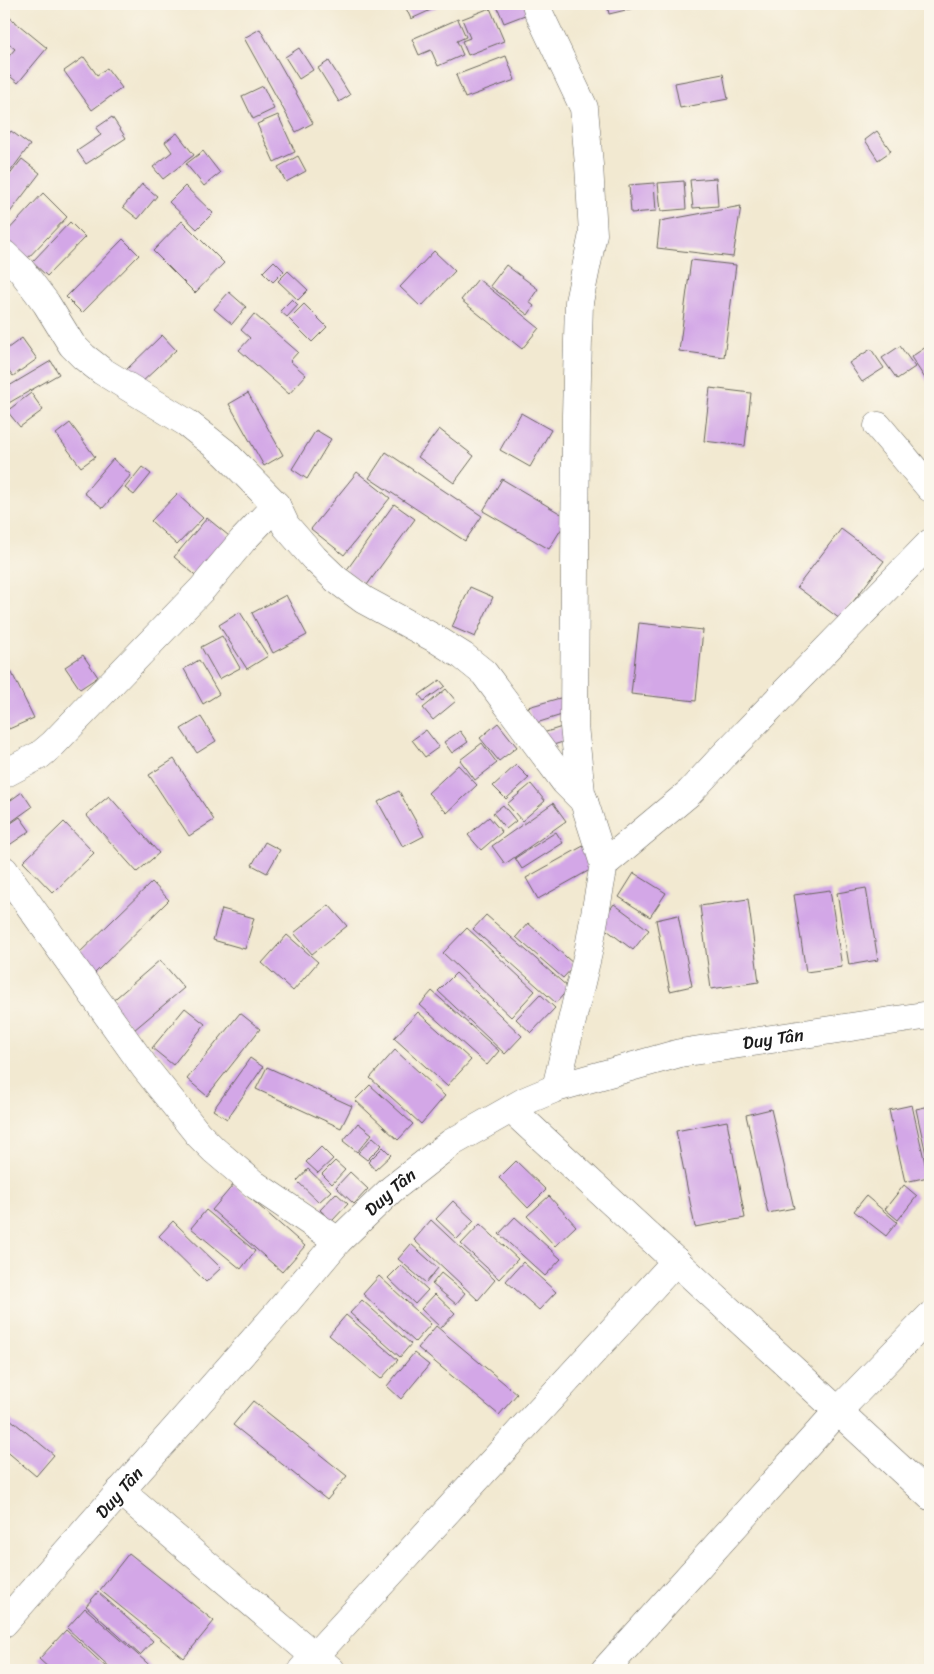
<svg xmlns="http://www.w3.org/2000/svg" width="934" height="1674" viewBox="0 0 934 1674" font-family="Sriracha,sans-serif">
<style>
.building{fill:#d3a7e7}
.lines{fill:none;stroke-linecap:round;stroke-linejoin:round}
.minor-casing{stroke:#67645b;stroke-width:29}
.minor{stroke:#fff;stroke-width:28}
.labels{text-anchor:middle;stroke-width:4;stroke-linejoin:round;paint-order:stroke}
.street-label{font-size:18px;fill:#1c1c1c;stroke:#fbf7ec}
</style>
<rect width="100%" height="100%" fill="#fbf7ec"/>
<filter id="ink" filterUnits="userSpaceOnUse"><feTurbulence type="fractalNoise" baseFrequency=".02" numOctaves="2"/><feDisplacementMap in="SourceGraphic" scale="10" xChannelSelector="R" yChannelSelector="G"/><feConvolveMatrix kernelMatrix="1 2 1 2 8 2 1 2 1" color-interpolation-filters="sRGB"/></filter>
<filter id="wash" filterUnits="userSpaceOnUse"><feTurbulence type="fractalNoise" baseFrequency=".0096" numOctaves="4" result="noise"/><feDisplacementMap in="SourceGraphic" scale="20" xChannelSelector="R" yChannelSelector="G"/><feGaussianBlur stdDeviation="1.12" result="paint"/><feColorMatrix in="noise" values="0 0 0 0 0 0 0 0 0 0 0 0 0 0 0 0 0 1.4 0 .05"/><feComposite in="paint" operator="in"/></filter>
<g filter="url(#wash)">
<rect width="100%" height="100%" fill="#f2e9d1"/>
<g id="blocks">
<path class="building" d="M404,4H444L411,19Z
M496,4H526L530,13L504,23Z
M607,4H651L609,14Z
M490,8L504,41L468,55L462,41L470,38L462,19Z
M8,16L47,48L18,83L4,71V62L15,49L4,40V21Z
M458,19L466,37L457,41L463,55L438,66L431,50L419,55L412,39Z
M260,29L313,123L296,132L244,38Z
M299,48L313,70L299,79L285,57Z
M506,56L515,80L465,98L456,75Z
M84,57L97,75L107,68L122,88L92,110L64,71Z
M329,61L350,95L339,102L318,68Z
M723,74L728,99L680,108L675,83Z
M263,86L274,109L253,119L242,96Z
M278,115L295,152L274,162L257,124Z
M112,117L126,138L86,164L77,151L101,135L96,128Z
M11,131L30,145L4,180V140Z
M877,131L891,151L878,160L865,140Z
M177,133L194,155L163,179L153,167L172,152L165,142Z
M203,151L220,173L204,186L186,164Z
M298,156L306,171L286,182L278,167Z
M22,159L40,173L8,215L4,211V182Z
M716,178L718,206L693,208L690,180Z
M684,181L686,209L661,211L658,183Z
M654,183L656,211L631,213L629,185Z
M142,184L157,196L138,219L123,207Z
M185,186L213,213L197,229L169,202Z
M43,193L67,217L25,261L4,240V235Z
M741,206L733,257L657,248L660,221Z
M182,221L224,263L195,293L153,251Z
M70,222L85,237L47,276L32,262Z
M123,239L139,255L82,313L66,297Z
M434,251L455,271L421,307L400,287Z
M691,260L736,265L724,357L679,351Z
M274,261L284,271L273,282L263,272Z
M506,265L538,289L529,302L534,306L528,315L490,286Z
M288,271L308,290L298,300L278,281Z
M478,279L539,328L522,349L461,300Z
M229,292L246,307L232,324L214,309Z
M292,299L298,305L287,317L280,311Z
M304,304L327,327L312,342L289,319Z
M254,314L298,352L290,361L306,375L289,394L239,350L250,338L241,330Z
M162,335L176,350L140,384L126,370Z
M22,338L37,359L13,376L4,364V351Z
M900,346L915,367L897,379L882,358Z
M926,347L930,354V386L911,357Z
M871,349L884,368L862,382L849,363Z
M51,361L59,374L7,404L4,398V389Z
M710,388L751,393L745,446L704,441Z
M31,393L43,410L20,427L7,411Z
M248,393L283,455L264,466L229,404Z
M521,413L551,430L530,467L500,450Z
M70,423L95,457L81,467L56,434Z
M439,429L474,456L454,483L418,457Z
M316,430L331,439L307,479L292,469Z
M386,452L482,516L465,541L369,478Z
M113,459L131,475L103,508L84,493Z
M142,467L151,474L134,495L125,488Z
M357,472L390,498L344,555L311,529Z
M502,479L568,518L549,549L483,511Z
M177,494L203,518L177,545L151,521Z
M394,504L415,519L367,585L346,571Z
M207,518L234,540L200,579L174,557Z
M841,529L884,561L840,619L797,587Z
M470,587L493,597L475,637L452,627Z
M286,595L307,635L273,653L252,613Z
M240,612L268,656L247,669L219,625Z
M639,623L703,630L696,701L631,694Z
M222,636L240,668L219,679L201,647Z
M83,655L98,677L80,689L65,667Z
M199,660L219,694L203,704L184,669Z
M10,669L34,718L9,729L4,719V672Z
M440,680L445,686L424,701L419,695Z
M446,689L456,701L433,720L423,708Z
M560,698L565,714L533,724L528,707Z
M201,717L216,741L197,753L181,729Z
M498,723L517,747L499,761L480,738Z
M562,727L566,741L547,747L543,733Z
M426,730L439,747L425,757L412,740Z
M460,731L468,742L452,753L444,742Z
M482,743L497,763L475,780L460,760Z
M174,759L214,820L189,836L149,775Z
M458,765L477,785L447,813L428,793Z
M516,765L529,778L506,799L493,786Z
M531,784L545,801L522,821L507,804Z
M399,791L424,836L403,847L378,802Z
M22,792L32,807L4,827V805Z
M109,796L159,853L137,872L86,815Z
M553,803L566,821L505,864L492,846Z
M503,805L516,821L506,829L493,813Z
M20,817L30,831L5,848L4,846V828Z
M489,817L502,832L481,850L468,835Z
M64,822L94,853L53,893L23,862Z
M556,832L563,843L522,869L515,858Z
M265,842L280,850L267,873L252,865Z
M585,845L597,866L538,899L526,878Z
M634,873L666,893L650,917L619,897Z
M152,882L169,900L93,975L75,957Z
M866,888L878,960L849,965L837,893Z
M830,890L842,967L806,972L794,895Z
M748,899L759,982L711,989L700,906Z
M614,904L649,930L633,950L599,924Z
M329,905L347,926L312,954L294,933Z
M222,909L254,918L245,949L213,940Z
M486,915L569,988L556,1003L473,929Z
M678,915L692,986L670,991L656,920Z
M528,923L575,965L563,978L516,937Z
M467,928L535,991L511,1017L443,953Z
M287,935L318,962L293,991L262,963Z
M160,960L184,988L134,1030L110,1003Z
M456,973L522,1036L505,1054L438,991Z
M432,991L499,1051L487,1065L420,1005Z
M540,994L555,1008L531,1033L516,1019Z
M185,1008L205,1024L173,1065L152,1048Z
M418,1012L471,1060L447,1086L394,1038Z
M240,1013L260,1029L207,1096L187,1079Z
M395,1050L445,1096L421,1124L370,1078Z
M250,1058L263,1067L227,1119L213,1110Z
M267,1067L352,1106L341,1128L256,1089Z
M370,1085L413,1124L398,1140L355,1100Z
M912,1105L928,1177L905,1182L889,1110Z
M930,1106V1168H929L916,1109Z
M771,1109L794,1208L768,1213L746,1115Z
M727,1121L745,1218L695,1227L676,1131Z
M358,1123L372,1134L357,1152L343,1141Z
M373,1137L382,1145L367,1160L358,1153Z
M321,1147L333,1159L318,1173L306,1162Z
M383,1147L391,1155L375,1170L368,1162Z
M335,1161L345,1170L332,1184L322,1174Z
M516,1161L546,1190L528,1208L499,1178Z
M308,1169L331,1191L319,1202L297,1181Z
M350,1172L368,1189L354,1204L336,1187Z
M234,1184L305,1246L282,1272L212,1210Z
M904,1185L917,1196L898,1220L885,1209Z
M336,1193L348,1204L332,1221L320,1210Z
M549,1196L576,1226L555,1246L527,1216Z
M866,1196L897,1222L886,1236L854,1211Z
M453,1201L474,1221L457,1239L436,1219Z
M206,1210L255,1251L241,1269L191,1228Z
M515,1217L561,1259L545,1276L499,1234Z
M431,1220L495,1280L478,1300L414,1240Z
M173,1221L221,1268L206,1282L159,1236Z
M480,1224L518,1259L499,1279L461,1244Z
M411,1244L438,1268L426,1283L398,1259Z
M523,1262L556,1292L539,1310L506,1281Z
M401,1265L428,1290L415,1304L388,1278Z
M441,1273L465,1293L456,1304L432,1284Z
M379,1276L431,1324L415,1342L363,1294Z
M435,1294L455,1313L441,1328L421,1309Z
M362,1300L411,1344L400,1357L350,1313Z
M346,1315L398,1360L381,1379L329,1335Z
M436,1326L517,1394L499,1415L418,1348Z
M414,1353L429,1365L401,1399L387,1386Z
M253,1401L347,1476L327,1500L233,1425Z
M4,1414L54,1455L36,1476L4,1449Z
M129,1553L214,1621L184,1658L100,1590Z
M98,1592L153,1641L140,1655L86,1606Z
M85,1608L155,1670H113L67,1628Z
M66,1630L108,1669L107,1670H51L39,1659Z"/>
</g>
</g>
<g filter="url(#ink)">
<use href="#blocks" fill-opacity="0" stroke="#67645b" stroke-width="1"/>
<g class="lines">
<defs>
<g id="minor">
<path d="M536,4L538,11L584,108L589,165L593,234L579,302L576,415L574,726L581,792L604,864L588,953L556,1088"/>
<path d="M4,254L21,270L46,303L72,345L84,357L102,371L187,423L225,453L276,505L286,526L314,558L337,580L364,600L436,639L463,656L484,673L565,782L584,801"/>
<path d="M878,426L930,488"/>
<path d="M4,774L40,755L53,744L202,589L243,540L276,505"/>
<path d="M604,864L689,793L727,752L930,543"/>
<path d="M4,870L146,1069L198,1134L214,1150L254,1184L338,1241"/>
<path d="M511,1109L930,1496"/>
<path d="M120,1491L331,1670"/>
<path id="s1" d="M4,1623L275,1316L338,1241L392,1189L451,1143L525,1101L556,1088L680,1053L930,1015"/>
<path d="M302,1670L676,1261"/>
<path d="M605,1670L838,1411L930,1316"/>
</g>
</defs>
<use href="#minor" class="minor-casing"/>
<use href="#minor" class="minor"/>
</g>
</g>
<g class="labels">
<g class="street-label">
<text dy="6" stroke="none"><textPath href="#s1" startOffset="999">Duy Tân</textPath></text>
<text dy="6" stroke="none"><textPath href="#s1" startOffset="579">Duy Tân</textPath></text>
<text dy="6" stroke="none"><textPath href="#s1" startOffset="174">Duy Tân</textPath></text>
</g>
</g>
<rect width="934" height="1674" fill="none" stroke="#fbf7ec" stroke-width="20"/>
</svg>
